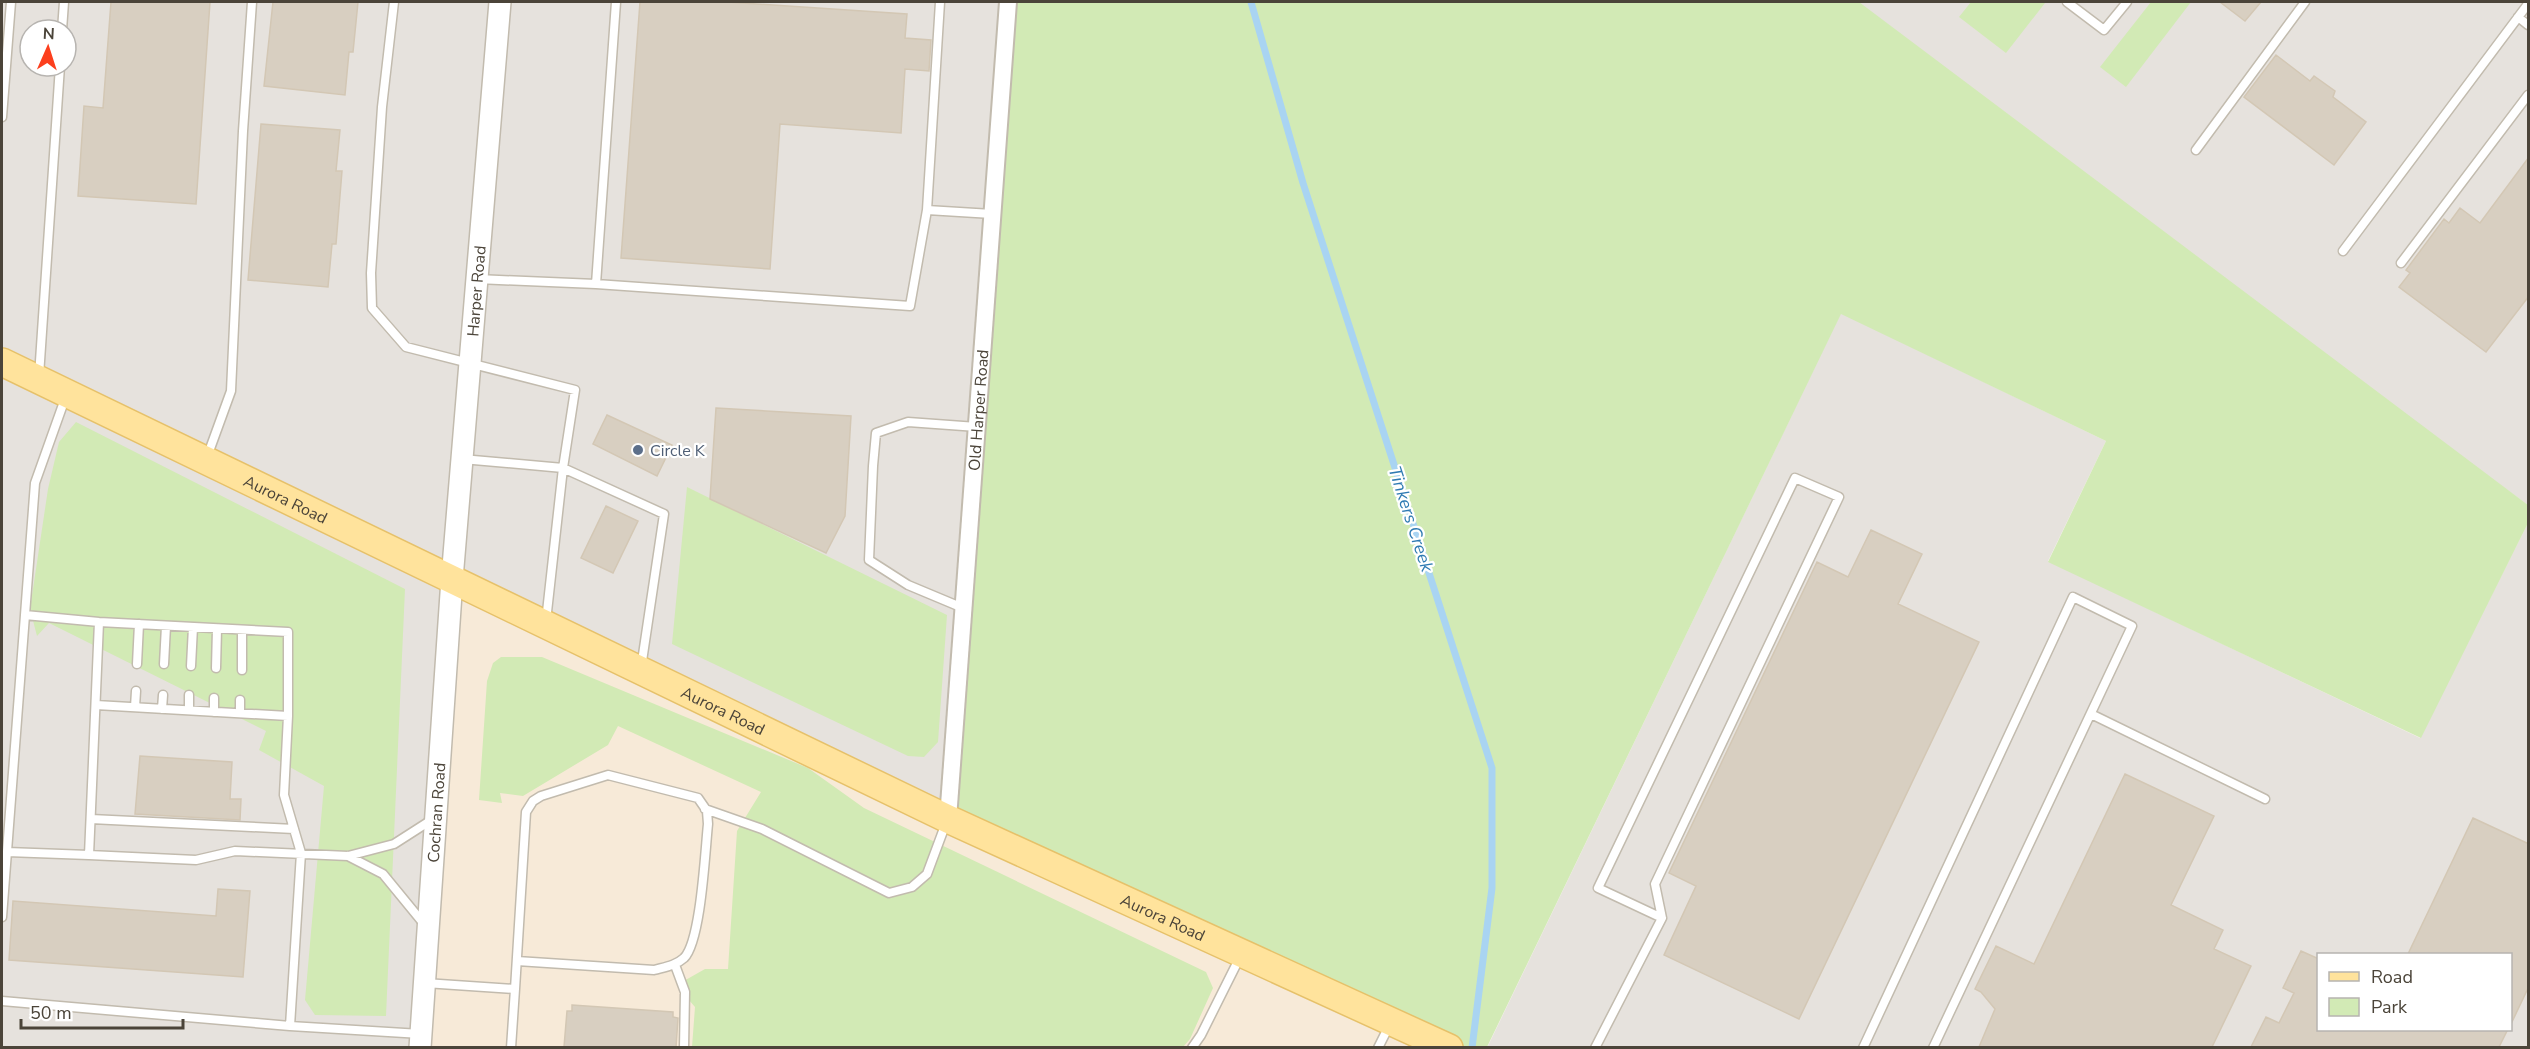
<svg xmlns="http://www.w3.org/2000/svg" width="2530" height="1049" viewBox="0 0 2530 1049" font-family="'Nunito Sans',sans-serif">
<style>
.commercial{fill:#f7ead8}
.industrial{fill:#e6e2dd;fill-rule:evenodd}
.green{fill:#d2eab5}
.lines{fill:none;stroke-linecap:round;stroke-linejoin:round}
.stream{stroke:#a9d4f2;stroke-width:7}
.building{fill:#d8cfc1;stroke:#d3c7b4;stroke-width:1.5}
.service-casing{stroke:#c2bbae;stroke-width:11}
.minor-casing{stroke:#c2bbae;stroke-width:20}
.tertiary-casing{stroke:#c2bbae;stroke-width:24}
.primary-casing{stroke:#e6c16a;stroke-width:30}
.service{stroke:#fff;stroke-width:8}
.minor{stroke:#fff;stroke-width:16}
.tertiary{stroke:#fff;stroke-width:21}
.primary{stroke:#ffe39c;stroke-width:27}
.service-dot{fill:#5c6f8a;stroke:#fff;stroke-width:2}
.labels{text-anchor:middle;stroke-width:4.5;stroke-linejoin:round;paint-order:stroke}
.street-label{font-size:16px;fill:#4b4439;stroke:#fff}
.service-label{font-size:16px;fill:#4e5e75;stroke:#fff;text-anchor:start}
.water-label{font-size:18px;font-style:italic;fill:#2e7ab2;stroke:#fff}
</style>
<rect width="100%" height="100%" fill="#f6f3ec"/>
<path class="commercial" d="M452,579L1429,1048H420Z"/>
<path class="industrial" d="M2,2H1008L948,819L452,580L420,1047H2ZM30,30H66V66H30Z
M1835,2H2528V505Z
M1841,313L2106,441L2048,561L2420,738L2528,523V1047L1487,1048ZM2318,954H2510V1030H2318Z"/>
<path class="green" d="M1008,2H1859L2528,505V523L2421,738L2048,562L2106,441L1841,314L1487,1047H1449L948,819Z
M1971,2H2042L2045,3L2006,53L1959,17Z
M2151,2H2191L2126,87L2100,67Z
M76,422L405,589L386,1016L315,1015L305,1000L324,786L259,750L266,731L49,623L37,636L30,609L48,489L59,442Z
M687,487L947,615L938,742L924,757L908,756L672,644Z
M501,657H542L808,768L864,808L1206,972L1213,988L1190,1039L1183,1047H692L695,1007L682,992V982L705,969H728L737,831L761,792L618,726L608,745L523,796L500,793L502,803L479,800L487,681L493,663Z"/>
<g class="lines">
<path class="stream" d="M1251,2L1303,183L1492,768V888L1472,1048"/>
</g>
<path class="building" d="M111,2H210L196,204L78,196L84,106L103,108Z
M273,2H358L353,52H349L345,95L264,86Z
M640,2H728L907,14L905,38L931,40L929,71L905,69L901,133L780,124L770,269L621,258Z
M2220,2H2261L2245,21Z
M2276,55L2310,81L2314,76L2335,91L2333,97L2366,122L2334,165L2244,97Z
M261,124L340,130L336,171H342L336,244H332L328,287L248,280Z
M2529,157V296L2486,352L2399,287L2410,273L2406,270L2444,219L2449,223L2460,208L2480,223Z
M716,408L851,416L845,516L826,553L710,499Z
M607,415L672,445L657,476L593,444Z
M606,506L638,521L613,573L581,558Z
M1871,530L1922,554L1898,604L1979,642L1799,1019L1664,955L1696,886L1669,873L1817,562L1848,577Z
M140,756L232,762L230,799H241L240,820L135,814Z
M2125,774L2214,816L2171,905L2223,930L2214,949L2251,966L2212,1047H1979L1995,1009L1981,992L1975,989L1996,946L2034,964Z
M2473,818L2529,844V986L2511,1024V954H2408Z
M218,889L250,891L243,977L9,960L13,901L216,916Z
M2301,951L2319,959V1029H2508L2499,1047H2251L2266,1017L2279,1023L2294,993L2283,988Z
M572,1005L673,1012V1017L678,1018L676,1047H564L567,1011H572Z"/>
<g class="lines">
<defs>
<path id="service" d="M394,2L382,107L371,273L372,308L406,347L575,390L563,468L546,621
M2067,2L2104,30L2127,2
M2518,17L2528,25
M62,30L64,2
M2,117L11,2
M2196,150L2305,2
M927,210L940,2
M2343,251L2528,4
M2401,263L2528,95
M477,279L596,284L910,306L927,210L992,214
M596,284L616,2
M39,376L60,66
M66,396L35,483L25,615L99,622L288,632V716L284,795L301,853L290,1026L421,1034
M207,457L231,391L243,131L252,2
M462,459L563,468L664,514L641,668
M963,608L908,585L869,560L873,466L876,433L908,422L977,427
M99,622L89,855L196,860L235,851L348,856L394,844L433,819
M137,664L139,624
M164,664L166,626
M191,666L193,627
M216,668L217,629
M242,670V630
M240,700V713
M96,705L288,716
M135,707L136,691
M162,709L163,695
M189,710V695
M214,712V698
M2091,714L2265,799
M705,809L762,829L889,893L912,887L927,874L946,823
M91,819L294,829
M7,852L89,855
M348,856L383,874L424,924
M2,917L25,615
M675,965L685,992L684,1048
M425,983L515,989L511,1048
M515,989L526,812L533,801L541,796L608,775L698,798L707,811L708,824C705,852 701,941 684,958C675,966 665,967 654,970L517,961
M2,1001L290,1026
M1192,1048L1201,1035L1240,957
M1378,1048L1390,1024
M1595,1048L1662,918L1655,884L1839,497L1795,478L1598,888L1662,918
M1863,1048L2073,597L2132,626L1933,1048"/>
<g id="minor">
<path id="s1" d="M948,819L1008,2"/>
</g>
<g id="tertiary">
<path id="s2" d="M420,1048L452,579L500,2"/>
</g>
<g id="primary">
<path id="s3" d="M2,362L948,819L1449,1048"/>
</g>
</defs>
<use href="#service" class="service-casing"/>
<use href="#minor" class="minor-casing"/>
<use href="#tertiary" class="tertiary-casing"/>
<use href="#primary" class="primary-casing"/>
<use href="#service" class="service"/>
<use href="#minor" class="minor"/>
<use href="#tertiary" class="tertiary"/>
<use href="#primary" class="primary"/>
</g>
<circle class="service-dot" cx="638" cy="450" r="6"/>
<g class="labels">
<g class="street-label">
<text dy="6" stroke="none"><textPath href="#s2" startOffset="759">Harper Road</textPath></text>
<text dy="6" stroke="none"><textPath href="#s1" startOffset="410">Old Harper Road</textPath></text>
<text dy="6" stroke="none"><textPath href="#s3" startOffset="315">Aurora Road</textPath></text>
<text dy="6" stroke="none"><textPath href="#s3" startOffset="801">Aurora Road</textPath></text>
<text dy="6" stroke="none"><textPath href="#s2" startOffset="236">Cochran Road</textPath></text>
<text dy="6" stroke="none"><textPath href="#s3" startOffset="1287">Aurora Road</textPath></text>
</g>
<g class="service-label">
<text x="650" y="456">Circle K</text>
</g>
<g class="water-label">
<text transform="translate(1411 519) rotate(72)" y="6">Tinkers Creek</text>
</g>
</g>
<rect width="2530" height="1049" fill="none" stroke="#4b4439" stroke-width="6"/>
<rect x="2317" y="953" width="195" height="78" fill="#ffffff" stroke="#b7b4b0" stroke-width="1.5"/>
<rect x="2329" y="972" width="30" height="9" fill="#ffe39c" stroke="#b7b4b0" stroke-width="1.5"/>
<text x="2371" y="983" font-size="18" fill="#4b4439">Road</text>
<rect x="2329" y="998" width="30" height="18" fill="#d2eab5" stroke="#b7b4b0" stroke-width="1.5"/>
<text x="2371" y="1013" font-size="18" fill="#4b4439">Park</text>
<g transform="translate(48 48) rotate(3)"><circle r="28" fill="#ffffff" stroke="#b7b4b0" stroke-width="1.5"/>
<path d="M0-4.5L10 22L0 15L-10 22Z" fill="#fc3f1d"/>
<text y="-9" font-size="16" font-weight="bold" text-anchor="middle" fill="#4b4439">N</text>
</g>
<path d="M21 1019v9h162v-9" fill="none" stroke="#4b4439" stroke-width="3"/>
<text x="30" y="1019" font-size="18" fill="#4b4439" stroke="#ffffff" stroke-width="4.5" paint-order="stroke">50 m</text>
</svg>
